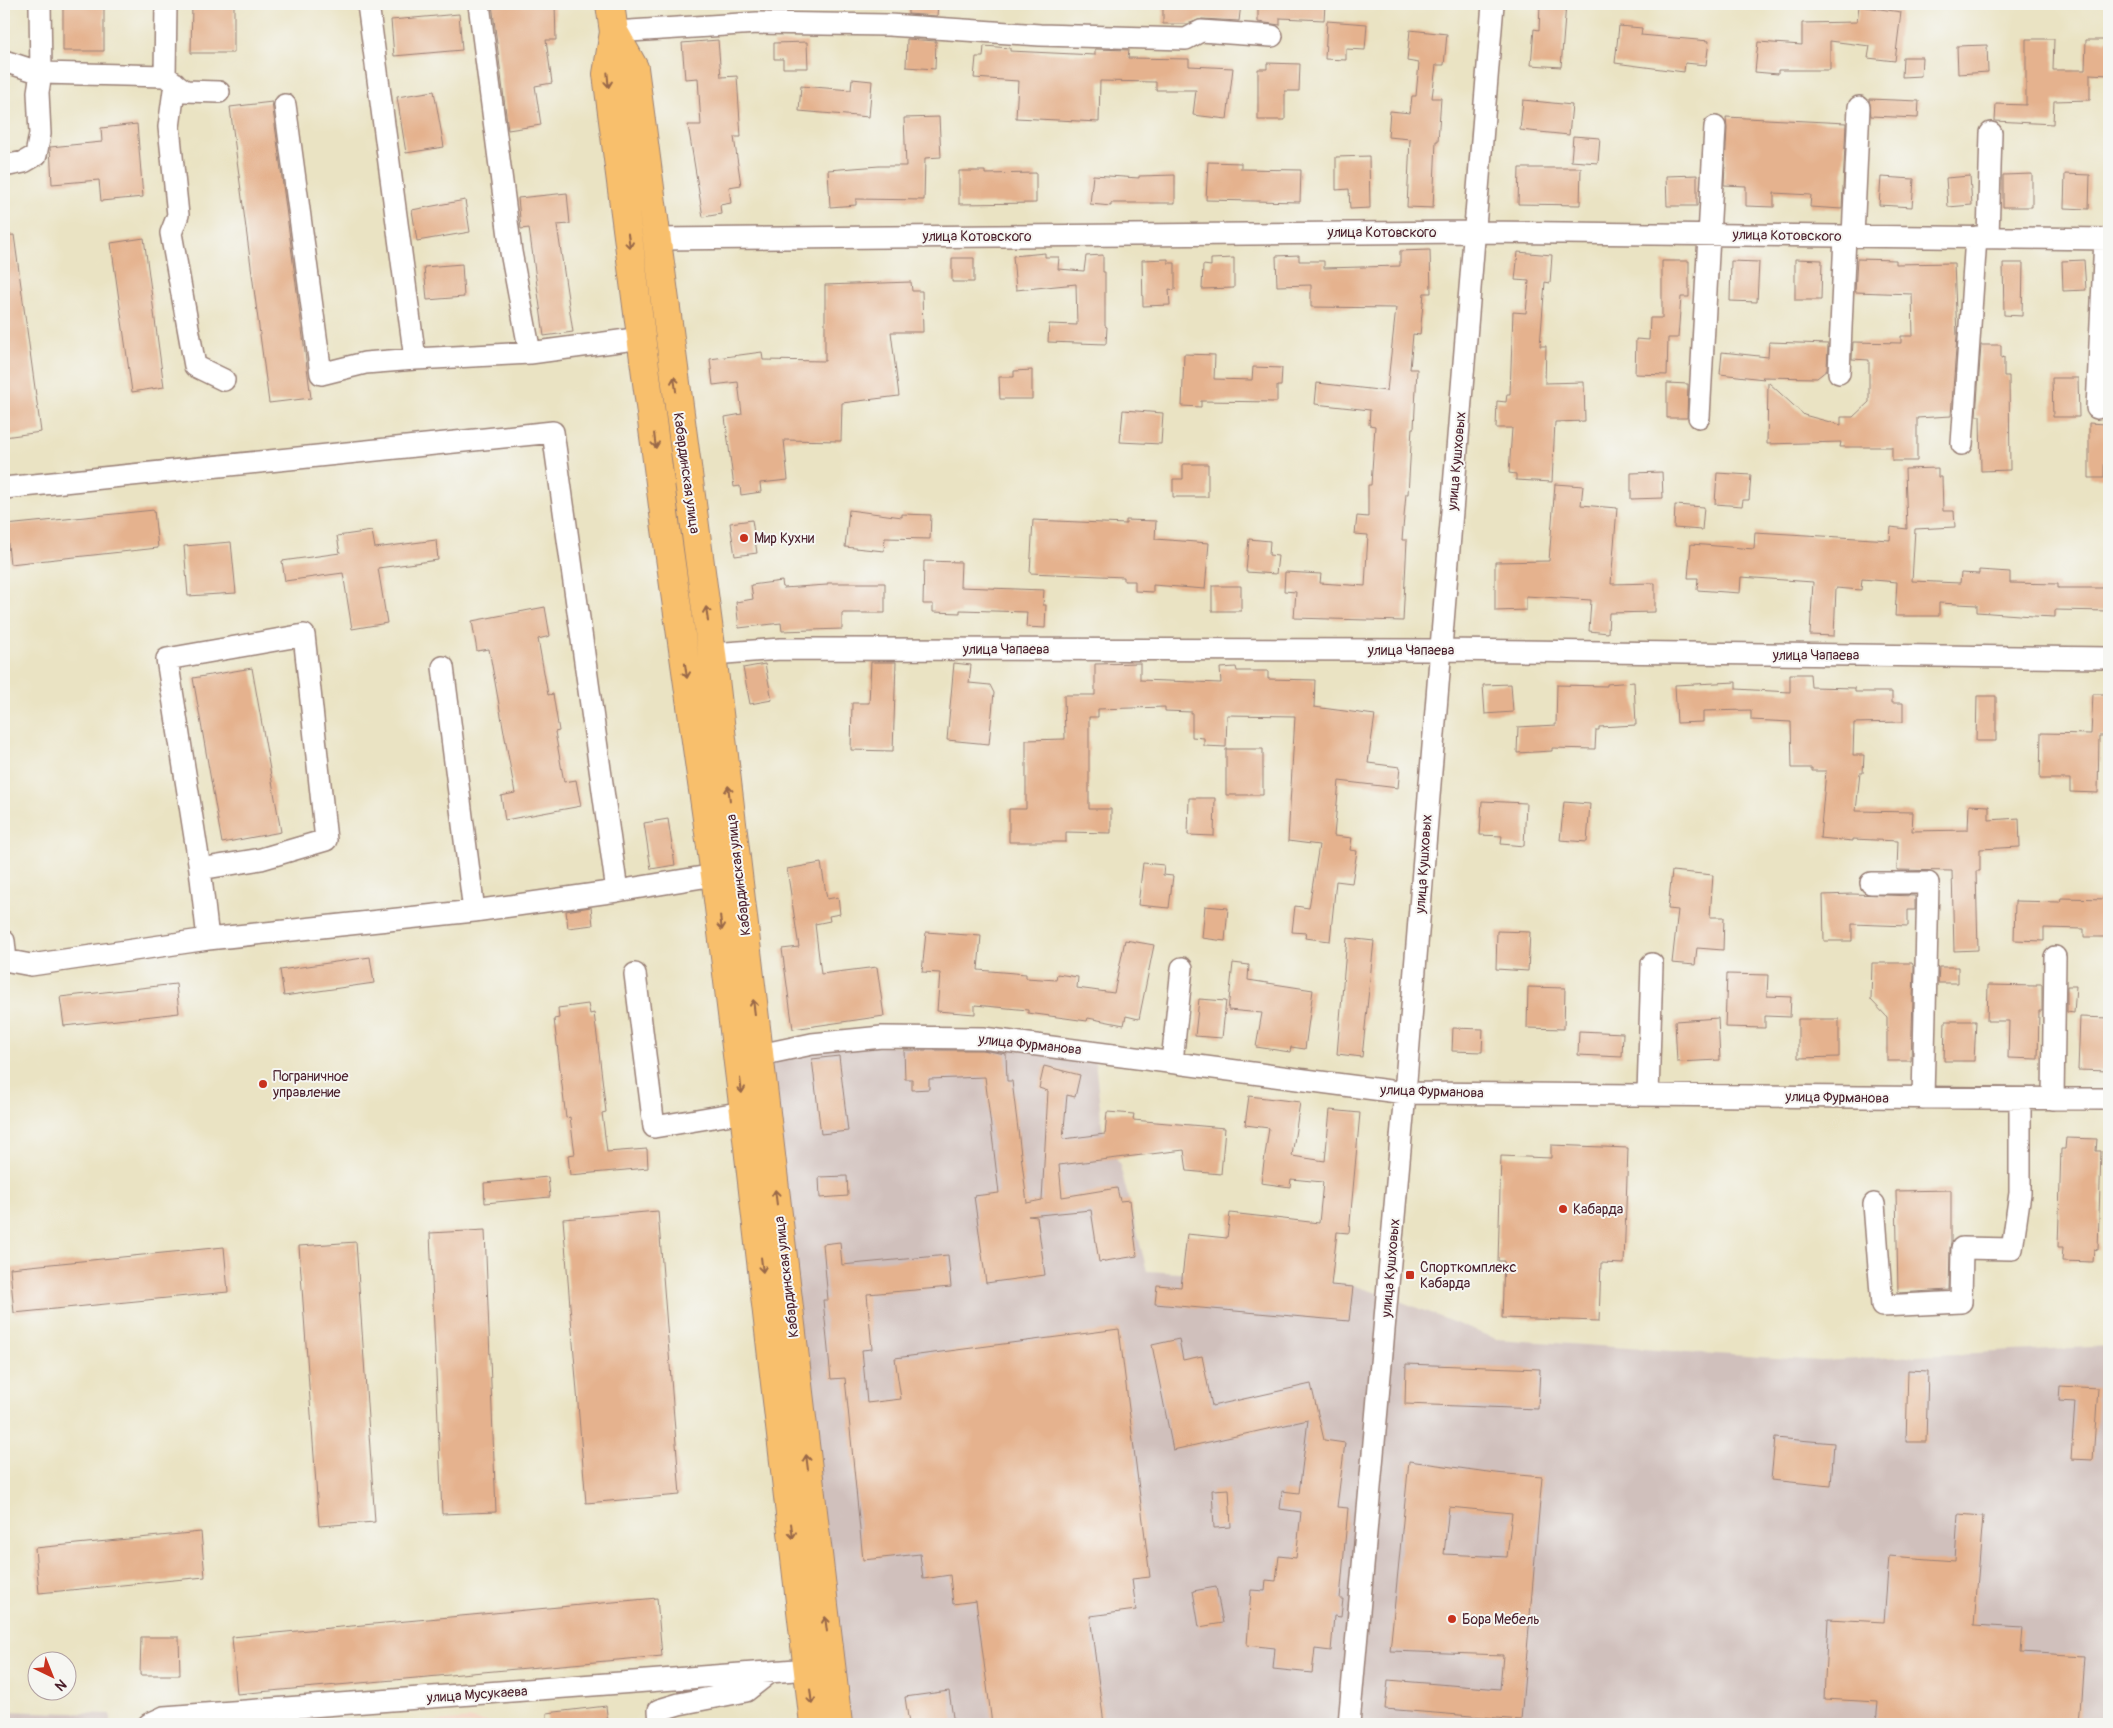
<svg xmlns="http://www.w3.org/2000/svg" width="2113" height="1728" viewBox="0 0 2113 1728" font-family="Pangolin,sans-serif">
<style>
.built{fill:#f4d3c1}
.industrial{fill:#d0c0bc}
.building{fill:#e5b28e;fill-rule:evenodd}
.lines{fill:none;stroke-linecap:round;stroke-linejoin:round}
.minor-casing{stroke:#9a8177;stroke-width:24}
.major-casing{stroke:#9a8177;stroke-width:30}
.minor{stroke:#fff;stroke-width:21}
.major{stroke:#f8bf6c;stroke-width:28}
.oneway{stroke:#986748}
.poi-dot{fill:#c8321e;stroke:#f6f6f2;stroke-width:2}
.labels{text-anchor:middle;stroke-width:4;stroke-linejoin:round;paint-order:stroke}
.street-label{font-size:14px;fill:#4a1f2b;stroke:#f6f6f2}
.poi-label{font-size:14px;fill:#4a1f2b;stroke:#f6f6f2;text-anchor:start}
</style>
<rect width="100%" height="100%" fill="#f6f6f2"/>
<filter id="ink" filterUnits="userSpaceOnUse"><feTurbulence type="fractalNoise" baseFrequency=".02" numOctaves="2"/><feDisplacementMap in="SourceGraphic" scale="10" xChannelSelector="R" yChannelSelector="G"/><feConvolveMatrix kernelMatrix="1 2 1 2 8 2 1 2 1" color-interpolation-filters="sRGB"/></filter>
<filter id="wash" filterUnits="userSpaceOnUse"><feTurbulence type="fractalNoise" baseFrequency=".0096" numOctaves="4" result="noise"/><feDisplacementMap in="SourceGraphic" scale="20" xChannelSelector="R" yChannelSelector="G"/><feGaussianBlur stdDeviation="1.12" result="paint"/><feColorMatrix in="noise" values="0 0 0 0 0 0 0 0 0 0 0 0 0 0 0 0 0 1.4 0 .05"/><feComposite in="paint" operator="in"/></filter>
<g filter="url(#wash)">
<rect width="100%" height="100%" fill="#eae3c3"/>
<path class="built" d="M472,1719L497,1724H408Z"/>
<path class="industrial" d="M812,1044L1094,1051L1102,1127L1120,1166L1147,1271L1300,1280L1353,1285L1387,1296L1496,1339L1821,1361L2109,1346V1724H838L760,1055Z
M4,1711L111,1714V1724H4Z"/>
<g id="blocks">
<path class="building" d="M63,4H104V51H63Z
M192,4H234V53H191Z
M492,4H555L556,40H546L552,83L535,86L541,125L508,130Z
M908,4H938L937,16L908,14Z
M1163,4H1241L1239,21L1202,19L1187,24H1163Z
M1258,4H1325L1324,20L1280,18V25L1258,22Z
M1540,4H1566L1561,67L1531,65L1534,29L1539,30Z
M1859,6L1901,12L1895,61L1868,58L1870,46L1830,41V70H1778V74L1755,72L1758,42L1802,45V23L1857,22Z
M459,14L462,50L394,56L391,20Z
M1327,21L1367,24L1365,50L1346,49V60L1325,59Z
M1619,26L1642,28L1641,35L1709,41L1706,65L1685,63L1684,72L1615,63Z
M1410,30L1447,34L1444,65H1436L1432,98H1441L1438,141H1436L1433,208L1407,207L1410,139L1388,137L1390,111L1410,113L1412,96H1416L1419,63L1407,61Z
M907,39L936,41L935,69L906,67Z
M2026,39H2054L2053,70H2085L2086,40H2109V75L2090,74V100L2054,101L2053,124L1995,121L1996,104L2026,105Z
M718,40L721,77L737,76L741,137H734L741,185L729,187L731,203L720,205L721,214L703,217L688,125H701L698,78L685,79L682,43Z
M807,42L808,68H783V59H774V43Z
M1987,45L1988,72L1958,74L1957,46Z
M984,46L1010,48V51L1095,55V49L1129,50L1128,58L1189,59V66L1233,68L1227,119L1193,115L1196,90H1156V82L1100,81L1099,122L1016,118L1018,81L974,78L976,57H983Z
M1903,57H1922L1921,76L1902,77Z
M1267,63L1300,64L1299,91H1285V120H1258V69H1267Z
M852,79L872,81L869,117L799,111L801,86L851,90Z
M434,91L444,147L406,153L397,97Z
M1869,99L1919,101L1918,118L1871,116Z
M1523,100L1572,105L1569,135L1520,130Z
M272,102L311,398L269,403L230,107Z
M939,117L941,157L925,158L924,200L856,199V205L830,207L828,170L879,166H906L904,118Z
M1726,117L1846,123L1842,209L1810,207L1811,195L1774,193V207L1746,206V186L1724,185L1727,128Z
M137,124L143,197L101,201L99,180L52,184L50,147L102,142L101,128Z
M1573,136L1600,138L1598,163L1571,161Z
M1369,156L1370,208L1350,209L1349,189L1336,190V157Z
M1208,162L1241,163V169L1301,170L1300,202L1206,200Z
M1519,168H1581L1580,205L1518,204Z
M959,171H985V174L1036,173V203L959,204Z
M2032,174V207H2003V175Z
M2065,174L2090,175L2089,209L2064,208Z
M1093,175L1139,178V176L1175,175V203H1111V206L1090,204Z
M1697,175V206H1667L1666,176Z
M1970,176L1972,205L1948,207L1946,178Z
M1881,177L1914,179L1912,207L1879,205Z
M567,193L570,224L557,225L573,332L544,336L529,228L521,229L518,198Z
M465,200L470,232L417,241L412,210Z
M14,235L41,432L4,437V236Z
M144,238L164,387L132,392L111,243Z
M1430,250L1431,293H1424L1420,335L1413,334L1410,369H1417L1414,428H1412L1408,494H1406L1402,540H1407L1403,621L1294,618L1296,592L1284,591L1285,572L1321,574L1320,583L1365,586L1368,535L1355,534L1357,516L1368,517V485H1371L1375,426L1369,425L1370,410L1315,404L1317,383L1387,391L1396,308L1311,307V285L1277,286L1276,256L1299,255V261H1324V268L1400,266V251Z
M1518,252L1552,255L1550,283L1545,282L1540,346H1546L1545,383L1584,382L1585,421L1555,422L1552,482L1516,480V474L1509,473L1512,428H1496L1497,401L1506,402L1507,394H1510L1513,312L1526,313L1529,281L1515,280Z
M1045,253V257H1059L1058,269L1084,271L1086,256L1103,255V272H1105V326L1107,327L1106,344L1048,342L1049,324L1077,325L1076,284L1016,290L1013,256Z
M952,258H974V282H952Z
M1234,258V288L1202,289L1203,265L1211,266V259Z
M1168,259V263H1175V290L1169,289L1170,305L1143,306L1142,260Z
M1795,259L1822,260L1821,300H1795Z
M1857,259L1896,260V264L1954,263L1957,336L1951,416L1917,418V461H1892V447H1840L1841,442L1767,444L1768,382L1804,415L1841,425V417H1853L1869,402V360L1852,359L1853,342L1901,343V336H1913L1912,294L1855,292Z
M2084,260L2086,290L2063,291L2062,261Z
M1662,261H1689V297H1681L1678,338H1668L1667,375L1635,374L1636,339L1649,340L1650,318H1662Z
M1731,261L1759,262L1757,302L1730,301Z
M2003,263H2023L2022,316L2004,315Z
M462,264L464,297L427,300L424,267Z
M911,282L912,291H922L923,332H891L899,396L842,403L841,441L784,440L788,480L760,483L761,492L741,495L740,486L734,487L725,417L742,414L738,382L713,385L710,359L762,352L763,360L825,361V285Z
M1769,342L1828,344L1827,370L1817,378L1762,377L1764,379L1720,374L1722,352L1768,357Z
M1981,345H2001V358L2004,357V376H2009L2010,470L1981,471L1980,416H1976Z
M1184,354L1215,355L1214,379L1252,380L1253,367L1282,368L1281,386H1277V402L1201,401V407L1182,406Z
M1032,370V399H1000L999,377H1014V371Z
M2052,378H2078L2079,417H2053Z
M1667,383L1688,384L1687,418H1667Z
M1123,410L1163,413L1161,444L1120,442Z
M2089,423L2105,424L2104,478H2089Z
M1183,464H1208V497H1173V479H1183Z
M1938,468V477H1942L1943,511H1954L1955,527L1915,529L1912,581L1960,583L1961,573L1979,574V570L2010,572V583L2058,584V588H2109V611L2055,610V617L2033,616L1977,612V605L1939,603V616H1895L1897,582L1862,579L1861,590L1836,588L1834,636L1810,635L1813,582L1741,577L1740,593L1697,590L1698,578H1688L1691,544L1754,549L1755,532L1890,540L1891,527L1907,529L1905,469Z
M1662,472L1663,498L1631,499V473Z
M1717,473L1751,475L1749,500H1743L1742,506L1715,504Z
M1555,484L1583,486L1581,505L1617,508L1611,584L1655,583V612L1609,613L1608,633L1589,631L1591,600L1526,596V610L1495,611V562L1549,561Z
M1675,505L1704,507L1702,530L1674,528Z
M154,510L158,548L10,564L6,525Z
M849,510L902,517V514L931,515L930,539L885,538L884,551L845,547Z
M752,520L757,553L735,556L730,523Z
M1033,520L1126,524V520L1156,521L1155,539L1209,543L1205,589L1153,585V592L1135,591V581H1124V577L1030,573Z
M372,531L375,548L436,540L438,560L378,568L387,623L352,629L343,573L285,581L282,561L340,553L337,536Z
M1249,539L1270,541L1269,555L1278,556L1276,574L1246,572Z
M231,542L236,593L188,596L184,546Z
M924,561L961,562L960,587L1044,590L1043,605H1046L1045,628L1026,627L1027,612L960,610V613L933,612V604H923Z
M782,581L783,588L827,585V583H885V613H842V629L782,631L781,623L739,628L736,602L753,599L751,585Z
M1212,586H1241V611H1212Z
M545,607L550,636L538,639L548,695L553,694L559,731L555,732L564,782L576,780L581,806L505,820L501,796L515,793L489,649L477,651L472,621Z
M871,662H896L893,751L851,750L852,703H869Z
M954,663L971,665L969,683L990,685L994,693L989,744L947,740Z
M1140,663V680L1221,683L1220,668L1236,667L1237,671H1268V679L1315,680L1314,707L1375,715L1368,763L1400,767L1398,788L1339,781L1334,836L1352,838L1350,850L1357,851L1352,883L1336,881L1330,941L1305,938L1306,933L1292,932L1295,906L1309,908L1319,845L1288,841L1295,716L1227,715L1226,747L1204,746V738L1192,737V712L1165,711V707L1098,709V717H1089V809H1111V833L1066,832V842H1009V809H1026V740L1065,739L1064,695H1095V664Z
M765,664L772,700L750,704L743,668Z
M252,668L281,832L222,843L193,678Z
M1790,674H1810L1811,687L1855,688V692H1892V703H1903V722L1854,723L1853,755H1864L1863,773H1860L1856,811L1913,812L1912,831L1968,830L1969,805L1989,806V820L2019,818L2020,847L1980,849V871H1976L1978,950L1954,951L1952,871L1897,870L1898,841L1853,839V841L1820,838L1826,771H1812V768H1792L1791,722L1751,720V710L1703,711V722L1677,723L1675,685L1736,682V689L1790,692Z
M1634,682L1636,725L1599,727V730H1596L1595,749L1552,748V751L1517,753L1518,727L1556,725L1557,685L1607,686V684Z
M1511,684L1513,712L1485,714L1483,685Z
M2093,694H2109V736H2099L2098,793L2070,792V779H2040L2041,733L2091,734Z
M1977,696H1996V741H1976Z
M1226,749H1263V795H1226Z
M1189,798H1215L1214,836L1188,835Z
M1482,801L1526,803L1524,846L1501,844L1502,836L1480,835Z
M1564,802L1590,804L1587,842L1560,840Z
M668,819L675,865L651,869L644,823Z
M821,863L827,899L838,897L840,914L829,916L830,921L815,924L821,974L877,967L884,1016L793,1029L782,949L799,947L787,869Z
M1143,863L1164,865L1163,875L1173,876L1169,908L1138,905Z
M1672,871L1713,875L1710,917H1724L1723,950L1697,948L1695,965L1672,963L1678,910L1668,909Z
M1852,894L1915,896V910H1908V926L1852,924V941H1824L1823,895Z
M2061,898L2109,899V937H2084V929L2044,928V941L2014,940L2015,901L2060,902Z
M1205,906L1228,908L1225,941L1202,938Z
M591,907L593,925L568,928L566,911Z
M1497,931L1530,932L1528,971L1496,969Z
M926,932L981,936L978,970L1026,974V978L1056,980L1057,974L1078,977L1077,988L1114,993L1125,940L1154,945L1139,1019L1126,1016L1124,1025L1088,1018L1087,1021L1028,1013V1010L975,1005V1014L937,1011L940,973L922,972Z
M1347,938L1374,941L1362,1057L1337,1054Z
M370,957L374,983L284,996L280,970Z
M1233,963L1249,965L1248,980L1313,990L1305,1049L1291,1047L1290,1052L1256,1047L1262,1013L1228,1010Z
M1872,963H1912L1914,967L1911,1061H1887V1017L1871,1000Z
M1939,967H1958V983H1938Z
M1727,974L1768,975L1767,996L1791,997L1790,1017L1765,1016V1028L1725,1027Z
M176,984L179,1013L64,1026L60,997Z
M2036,984H2042V1011H2039L2038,1059L2008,1058L2009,1021H1987L1988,985L2036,986Z
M2067,986H2076L2074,1013L2067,1012Z
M1528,987L1565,988L1564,1029L1527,1028Z
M1199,999L1226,1001L1222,1038L1195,1036Z
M588,1004L590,1014L594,1013L598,1044L606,1112L602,1113L607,1152L647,1149L648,1168L570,1175L568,1155L575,1154L570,1117L566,1118L554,1019L559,1018L558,1008Z
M2080,1017L2109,1018V1071L2078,1070Z
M1718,1018L1720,1060L1677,1062L1675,1021Z
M1798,1019H1839V1057L1798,1058Z
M1945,1021H1976L1974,1061H1944Z
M1453,1028L1483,1029L1482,1052L1452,1051Z
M1579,1031L1623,1033L1622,1057L1578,1055Z
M904,1050H982L1006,1054L1007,1081H1012L1027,1203L1042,1200L1048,1091L1039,1088L1044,1066L1080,1075L1075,1097L1067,1095L1063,1139L1105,1134L1107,1112L1134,1114L1133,1120L1225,1128L1221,1174L1187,1171L1184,1150L1059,1165L1062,1197L1117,1188L1120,1201L1130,1200L1137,1256L1099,1262L1091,1210L1028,1216L1037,1217L1045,1275L986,1283L974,1196L999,1193L985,1077L929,1079V1089L912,1090V1079H905Z
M839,1056L848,1131L821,1134L812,1059Z
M1249,1096L1300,1102L1292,1156L1325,1161L1330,1110L1360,1113L1349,1233L1337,1232L1331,1285L1353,1287L1349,1321L1155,1304L1157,1285L1181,1287L1187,1234L1227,1238L1230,1213L1319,1223L1323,1182L1291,1179L1290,1187L1261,1183L1269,1128L1245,1125Z
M2066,1138L2097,1139L2096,1151H2101L2098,1250L2094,1249L2093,1262L2062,1261L2063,1247H2058L2061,1149H2065Z
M1551,1145L1628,1148L1624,1264L1601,1263L1599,1321L1502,1318L1504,1261H1498L1501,1156L1551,1158Z
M847,1176L848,1196L820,1198L819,1177Z
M548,1177L550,1197L485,1203L484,1183Z
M1951,1190V1242L1950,1248L1949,1290L1898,1293L1896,1191Z
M658,1211L680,1495L586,1503L563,1219Z
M485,1230L496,1512L442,1514L430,1233Z
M356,1242L375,1522L319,1526L299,1246Z
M840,1242L842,1265L948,1255L951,1287L867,1294L872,1349L862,1350L867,1403L901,1399L895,1358L1119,1329L1150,1577L1132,1579L1136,1610L1090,1616L1104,1724H992L976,1601L953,1604L950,1575L923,1579L920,1554L863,1560L845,1378L831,1379L823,1300H828L823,1244Z
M224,1247L228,1292L14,1313L10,1268Z
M1179,1339L1183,1360L1202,1356L1212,1406L1311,1384L1324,1440L1345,1443L1337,1507L1348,1508L1340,1599H1343L1341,1617L1334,1616L1331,1651L1315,1649L1312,1673L1273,1669L1275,1648L1247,1645L1251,1590L1265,1591L1266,1580L1276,1581L1279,1556L1296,1558L1301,1512L1280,1509L1282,1491L1299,1493L1308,1420L1173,1450L1152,1345Z
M1406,1364L1540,1369L1538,1409L1405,1404Z
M1908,1370L1928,1371L1926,1442H1906Z
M2060,1386L2098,1388L2093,1460L2071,1459L2075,1402L2059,1401Z
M1775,1438L1834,1443L1831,1486L1771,1480Z
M1409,1461L1495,1473L1542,1477L1521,1720L1385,1709L1388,1680L1500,1689L1503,1655L1390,1651ZM1449,1507L1512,1513L1507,1557L1444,1554Z
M1229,1489L1231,1527L1214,1528L1212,1490Z
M1958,1514L1983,1516L1974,1625L2023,1628L2021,1652L2084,1656L2079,1724H1876L1878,1702L1824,1699L1828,1619L1884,1622L1889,1556L1955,1561Z
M201,1532L205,1577L39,1593L35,1548Z
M1216,1587L1223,1623L1199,1627L1193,1591Z
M657,1598L662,1656L237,1694L232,1637Z
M141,1637H179L180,1675H140Z
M949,1691L954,1724H909L905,1697Z
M606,1706L608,1724H547V1713Z"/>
</g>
</g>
<g filter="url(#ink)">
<use href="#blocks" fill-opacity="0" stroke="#9a8177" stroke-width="1"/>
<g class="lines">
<defs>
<path id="minor" d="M368,4L415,359
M479,4L511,252L530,353
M614,32L757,23L889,25L1040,35L1186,39L1201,31L1272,36
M4,61L41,73L165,76L185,91L219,92
M165,76L166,4
M175,83L169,127L178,215L171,233L195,366L224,380
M285,105L321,374L365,363L415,359L530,353L642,338
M4,166L24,162L36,155L40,134L38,92L41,73L40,4
M1853,236L1859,107
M1988,237L1991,133
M655,239L1476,232L2109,239
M1839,373L1845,236
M2097,408L2105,239
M1699,417L1715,127
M1962,444L1976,237
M4,488L553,432L617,891
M712,654L781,649L1440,650L2109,658
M443,667L474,911
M200,869L261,859L326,840L304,635L167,659L200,869L208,939
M1871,883H1928L1923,1098
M4,941L6,960
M4,960L31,965L208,939L474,911L617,891L715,875
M635,974L654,1127L744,1112
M745,1058L812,1044L882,1037L983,1038L1405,1093L2109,1099
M1172,1062L1182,968
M1648,1095L1652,964
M2053,1099L2055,957
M1874,1204L1882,1306L1961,1302L1962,1248L2012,1249L2020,1193V1099
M149,1724L164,1717L822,1668
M660,1724L659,1710L679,1704L746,1691L769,1673
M1349,1724L1405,1093L1493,4"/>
<path id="major" d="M610,4L614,32L607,74L666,529L715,875L744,1112L814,1724
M614,32L634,68L712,654L838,1724"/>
</defs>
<use href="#minor" class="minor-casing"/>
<use href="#major" class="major-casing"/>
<use href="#minor" class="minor"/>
<use href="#major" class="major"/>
</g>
<defs><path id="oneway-shaft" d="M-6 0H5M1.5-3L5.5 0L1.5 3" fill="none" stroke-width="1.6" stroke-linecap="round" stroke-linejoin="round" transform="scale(1.25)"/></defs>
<g class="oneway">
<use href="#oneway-shaft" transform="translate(608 80) rotate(85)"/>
<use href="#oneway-shaft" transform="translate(629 241) rotate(82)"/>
<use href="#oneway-shaft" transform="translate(675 384) rotate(-98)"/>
<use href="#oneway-shaft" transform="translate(655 441) rotate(83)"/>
<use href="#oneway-shaft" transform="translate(707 614) rotate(-98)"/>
<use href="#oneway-shaft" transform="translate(686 671) rotate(82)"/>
<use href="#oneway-shaft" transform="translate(729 793) rotate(-97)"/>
<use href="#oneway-shaft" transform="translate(721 923) rotate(83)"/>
<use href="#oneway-shaft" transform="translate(754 1007) rotate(-97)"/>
<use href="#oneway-shaft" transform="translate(741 1086) rotate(83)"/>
<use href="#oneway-shaft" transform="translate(776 1197) rotate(-97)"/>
<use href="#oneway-shaft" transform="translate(762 1265) rotate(83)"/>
<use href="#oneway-shaft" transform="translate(807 1462) rotate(-97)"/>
<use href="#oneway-shaft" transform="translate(792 1531) rotate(83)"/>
<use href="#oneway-shaft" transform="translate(826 1624) rotate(-97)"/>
<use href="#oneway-shaft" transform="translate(811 1697) rotate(83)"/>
</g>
</g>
<g class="poi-dot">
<circle cx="744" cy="538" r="5"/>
<circle cx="263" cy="1084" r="5"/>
<circle cx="1563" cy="1209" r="5"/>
<rect x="1405" y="1270" width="10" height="10" rx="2.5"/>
<circle cx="1452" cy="1619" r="5"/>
</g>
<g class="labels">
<g class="street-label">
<text x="1382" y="237">улица Котовского</text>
<text transform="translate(1787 235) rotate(1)" y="5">улица Котовского</text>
<text x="977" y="241">улица Котовского</text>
<text transform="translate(1456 461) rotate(-85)" y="5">улица Кушховых</text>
<text transform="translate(687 473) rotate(82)" y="5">Кабардинская улица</text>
<text x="1006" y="654">улица Чапаева</text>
<text x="1411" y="655">улица Чапаева</text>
<text x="1816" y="660">улица Чапаева</text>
<text transform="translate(1423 864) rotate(-86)" y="5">улица Кушховых</text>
<text transform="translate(738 875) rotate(-97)" y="5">Кабардинская улица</text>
<text transform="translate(1030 1044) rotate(6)" y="5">улица Фурманова</text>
<text transform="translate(1432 1091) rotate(2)" y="5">улица Фурманова</text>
<text transform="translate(1837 1097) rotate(1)" y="5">улица Фурманова</text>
<text transform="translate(1390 1268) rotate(-85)" y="5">улица Кушховых</text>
<text transform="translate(786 1277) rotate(-97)" y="5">Кабардинская улица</text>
<text transform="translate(477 1694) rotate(-4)" y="5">улица Мусукаева</text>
</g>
<g class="poi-label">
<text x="754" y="543">Мир Кухни</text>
<text x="273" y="1081">Пограничное<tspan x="273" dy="16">управление</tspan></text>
<text x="1573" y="1214">Кабарда</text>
<text x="1420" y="1272">Спорткомплекс<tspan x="1420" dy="16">Кабарда</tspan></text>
<text x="1462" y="1624">Бора Мебель</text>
</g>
</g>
<rect width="2113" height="1728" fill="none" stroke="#f6f6f2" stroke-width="20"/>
<g transform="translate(52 1676) rotate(137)"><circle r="24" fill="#f6f6f2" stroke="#b1a0a2"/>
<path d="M0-4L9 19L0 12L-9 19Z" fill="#c8321e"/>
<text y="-8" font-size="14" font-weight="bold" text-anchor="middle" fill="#4a1f2b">N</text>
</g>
</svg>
